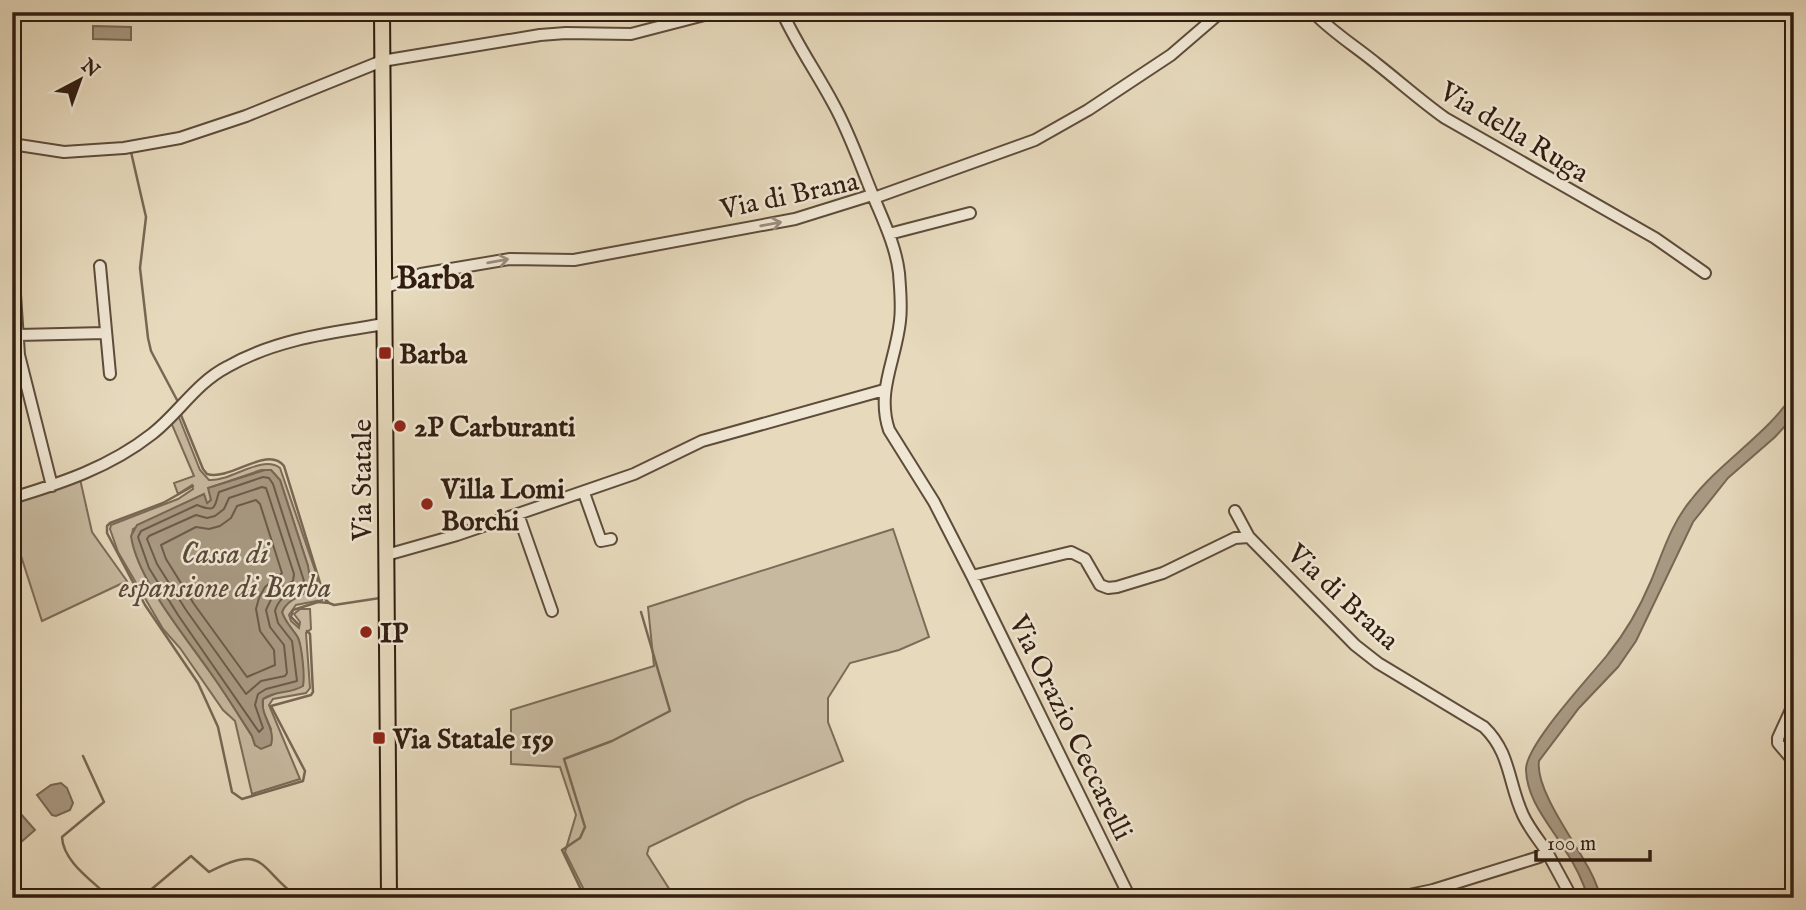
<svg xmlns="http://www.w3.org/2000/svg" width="1806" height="910" viewBox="0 0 1806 910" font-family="'IM FELL English',serif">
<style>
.green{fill:#c7b99f;stroke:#7c6b58;stroke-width:2;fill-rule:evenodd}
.water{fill:#a89982;stroke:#786754;stroke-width:2}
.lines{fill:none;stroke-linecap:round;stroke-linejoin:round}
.shore{stroke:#6c5b49;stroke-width:2}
.stream{stroke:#786754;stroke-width:2.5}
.minor-casing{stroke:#5e4c3b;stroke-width:14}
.major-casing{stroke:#311d10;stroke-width:18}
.minor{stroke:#efe6d3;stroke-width:10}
.major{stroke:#e6d9bc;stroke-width:14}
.oneway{stroke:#9a8c7b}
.poi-dot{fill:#8f2418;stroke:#efe6d3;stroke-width:2.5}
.labels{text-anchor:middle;stroke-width:5;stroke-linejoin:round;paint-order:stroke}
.street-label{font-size:28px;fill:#311d10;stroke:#efe6d3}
.poi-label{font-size:28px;font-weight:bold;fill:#311d10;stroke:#efe6d3;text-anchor:start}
.water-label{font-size:30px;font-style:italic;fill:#5b4838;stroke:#efe6d3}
.quarter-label{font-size:32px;font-weight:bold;fill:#311d10;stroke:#efe6d3}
</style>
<rect width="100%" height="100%" fill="#e6d9bc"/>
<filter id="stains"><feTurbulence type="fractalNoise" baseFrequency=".00286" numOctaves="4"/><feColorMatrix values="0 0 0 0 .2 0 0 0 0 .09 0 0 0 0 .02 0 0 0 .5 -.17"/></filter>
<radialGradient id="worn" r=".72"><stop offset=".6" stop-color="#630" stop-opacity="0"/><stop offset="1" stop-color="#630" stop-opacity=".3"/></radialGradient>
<path class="green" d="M178,415L200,470L209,480C230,482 262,454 280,468L315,570L322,600L296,605L289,615L291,621L299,628L300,622L294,614L300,609H310L311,629L306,633L310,688L306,693L273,699L269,705L300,779L252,794L235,721L223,710L180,648L163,629L118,552L110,529L111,525L178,499L193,489L192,485L178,494L174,483L194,476L170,420ZM261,470H271L280,480L308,566L305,593L287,602L282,612C285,622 291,627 297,636C308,654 288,677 279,692L263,699V711L271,729L255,745L252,736C240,718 229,699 217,682C197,652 124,562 133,529L204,495L207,504L211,500L209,488Z
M80,479L92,532L127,581L42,621L12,528V503Z
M893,529L929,637L899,650L850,663L828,698V722L843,761L746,800L649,847L647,854L675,898H588L565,852L576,815L560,767L511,764V710L654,666L648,607Z"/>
<path class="water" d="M93,26L131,27V40L93,39Z
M1794,393V416L1775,437L1728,478L1693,522L1636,641L1618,667L1579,708L1539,761C1535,788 1572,838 1585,862C1592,873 1597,885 1601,898H1588C1583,881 1575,865 1565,850C1550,825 1527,801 1526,770C1525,745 1591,676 1608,654C1626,632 1640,607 1651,581C1663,552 1671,524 1691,500C1721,461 1768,434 1794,393Z
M265,470H271L280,480L308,566L311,583C305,598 288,597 282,612C285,622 291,627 297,636C302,644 305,676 303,686C291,694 275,690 263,699C260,716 276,728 271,745L261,749L255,745L252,736C238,714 225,693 210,672C185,636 137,579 131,536L137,525L204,494L207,503L211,500L208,488Z
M61,783L67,788L73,803L70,810L56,816L52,815L37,795L51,785Z
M20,813L35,830L12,850V816Z"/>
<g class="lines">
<path class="shore" d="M263,477L269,478L273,484L304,581C296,596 280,592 275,611L278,623L292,641L297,681L266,689L258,694L255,705L263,728L259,732L178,615L149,568L138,537L141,531L197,505C217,513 214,507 219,492Z
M262,487L266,488L270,500L294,574L293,581L275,591L266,610L270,627L284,645L287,673L285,676L261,681L246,694L186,610L157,564L147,539L149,536L196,515L207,518L215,516L224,509L229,498Z
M256,500L260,504L282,573L265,587L259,598L256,609L260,631L274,650L275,665L247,677L194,604L166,559L161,545L196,527L209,529L220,526L231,518L237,506Z"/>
<path class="stream" d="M375,61V12
M131,152L146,217L140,268L148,338L151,351L177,400
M181,415L203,469L207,474C231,481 267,445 284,466L325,599L329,603L334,605L380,598V596
M193,486L163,503L110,523L107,526V533L145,605L198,683L218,727L232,792L242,799L303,781L305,771L271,706L311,695L313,692L310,634L307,631
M299,625L291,617L293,610L318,602L329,603
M83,756L104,802L62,837C63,862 93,881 110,898
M382,852L383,887
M141,898L191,856L209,872C267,841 259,871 299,898
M585,898L562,850L580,838L585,827L564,759L612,741L670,711L641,612"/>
<defs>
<path id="minor" d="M782,12C797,45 817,73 834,105C850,134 861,167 874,198C884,222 896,247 899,273C900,288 902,306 900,321C896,360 876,391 889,430L934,502L972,576L1130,898
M1313,12C1332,32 1355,46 1377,64C1400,82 1421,101 1445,118L1655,238L1705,273
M12,144L64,152L124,148L180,138L246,116L382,61L540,35L566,33L631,34L716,12
M874,198L1035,140L1088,110L1171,55L1221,12
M889,234L970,213
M12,249L19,355L52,486
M100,266L110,374
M384,288L421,274L510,259L574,260L795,219L872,195
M18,335L105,333
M584,493L601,541L611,539
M12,498C62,483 110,467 152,434C178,414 196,383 227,367C276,339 329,333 385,324
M1235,511L1249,537L1355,645L1378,663L1484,727C1511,753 1508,783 1523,815C1529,828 1539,840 1547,852L1539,857L1433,890L1395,898
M518,514L552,611
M385,553L390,554L457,535L634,474L702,441L884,390
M972,576L1071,552L1085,559L1100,585L1108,588L1117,587L1163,573L1235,538L1249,537
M1794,703L1778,738V743L1794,762
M1547,852L1572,898"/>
<path id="major" d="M382,12L389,898"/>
</defs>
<use href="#minor" class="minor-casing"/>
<use href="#major" class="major-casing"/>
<use href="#minor" class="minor"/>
<use href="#major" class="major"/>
</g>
<defs><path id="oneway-shaft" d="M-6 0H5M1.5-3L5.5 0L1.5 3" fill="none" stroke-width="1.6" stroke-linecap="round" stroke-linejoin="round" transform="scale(1.75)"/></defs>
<g class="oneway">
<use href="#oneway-shaft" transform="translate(771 224) rotate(-10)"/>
<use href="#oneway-shaft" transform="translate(498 261) rotate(-10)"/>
</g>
<g class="poi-dot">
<rect x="378" y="346" width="14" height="14" rx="3.5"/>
<circle cx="400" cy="426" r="7"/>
<circle cx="427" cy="504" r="7"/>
<circle cx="366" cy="632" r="7"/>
<rect x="372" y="731" width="14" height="14" rx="3.5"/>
</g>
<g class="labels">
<g class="street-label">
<text transform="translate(1515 131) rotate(31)" y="10">Via della Ruga</text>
<text transform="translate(789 194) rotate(-12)" y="10">Via di Brana</text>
<text transform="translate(361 480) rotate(-90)" y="10">Via Statale</text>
<text transform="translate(1344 596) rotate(43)" y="10">Via di Brana</text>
<text transform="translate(1072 727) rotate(64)" y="10">Via Orazio Ceccarelli</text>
</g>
<g class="poi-label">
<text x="399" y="363">Barba</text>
<text x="414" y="436">2P Carburanti</text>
<text x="441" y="498">Villa Lomi<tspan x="441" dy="32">Borchi</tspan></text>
<text x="380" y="642">IP</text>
<text x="393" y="748">Via Statale 159</text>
</g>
<g class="water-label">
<text x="225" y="563">Cassa di<tspan x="225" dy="34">espansione di Barba</tspan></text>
</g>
<g class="quarter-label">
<text x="435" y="288">Barba</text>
</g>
</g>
<rect width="1806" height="910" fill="none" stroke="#e6d9bc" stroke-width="42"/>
<rect x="14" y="14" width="1778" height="882" fill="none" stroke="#311d10" stroke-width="3.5"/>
<rect x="21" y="21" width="1764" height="868" fill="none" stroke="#311d10" stroke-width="2"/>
<g transform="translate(80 80) rotate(41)" stroke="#efe6d3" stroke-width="5" paint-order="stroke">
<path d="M0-5L12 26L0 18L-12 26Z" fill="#311d10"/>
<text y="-10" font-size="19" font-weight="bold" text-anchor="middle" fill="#311d10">N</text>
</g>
<path d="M1536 850v10h114v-10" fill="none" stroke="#311d10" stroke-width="3.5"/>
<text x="1547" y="850" font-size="21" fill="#311d10" stroke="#efe6d3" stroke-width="5" paint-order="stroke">100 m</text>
<rect width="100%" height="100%" filter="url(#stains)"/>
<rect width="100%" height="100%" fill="url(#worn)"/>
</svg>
